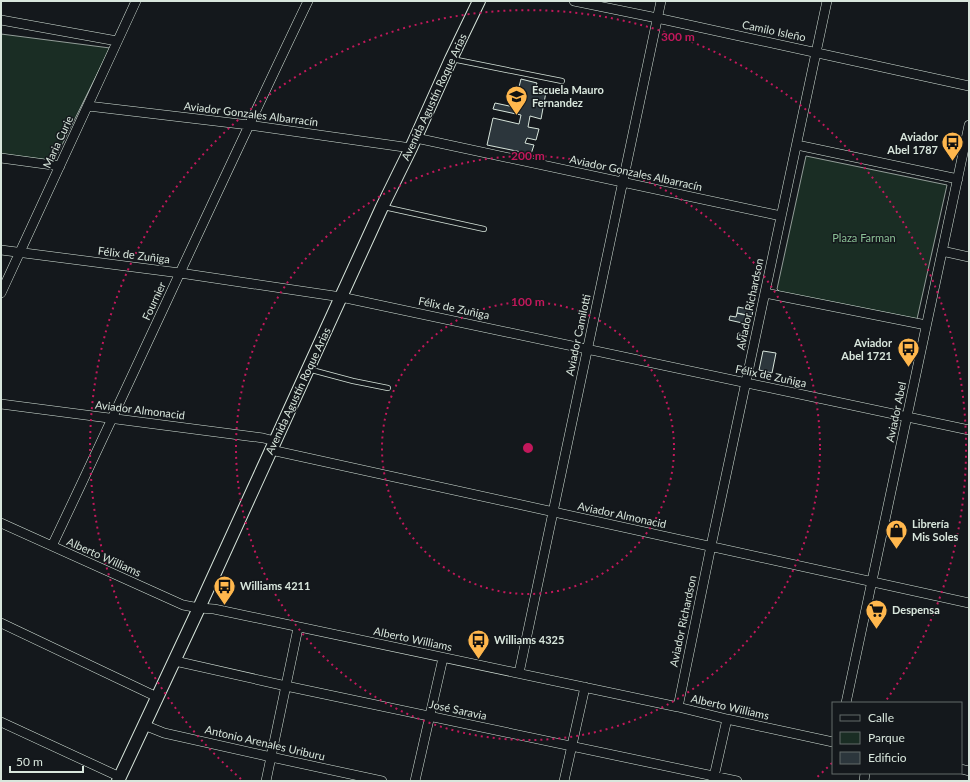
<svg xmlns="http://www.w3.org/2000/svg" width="970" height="782" viewBox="0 0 970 782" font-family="Lato,sans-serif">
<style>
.green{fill:#1a2d24;stroke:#939e99}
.building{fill:#2c363c;stroke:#d8e6dc}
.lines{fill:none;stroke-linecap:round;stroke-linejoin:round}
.service-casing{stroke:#d8e6dc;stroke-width:6}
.minor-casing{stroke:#d8e6dc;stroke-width:10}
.secondary-casing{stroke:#d8e6dc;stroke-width:14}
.service{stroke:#14181c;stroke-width:4.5}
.minor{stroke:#14181c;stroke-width:9}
.secondary{stroke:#14181c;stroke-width:12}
.ring{fill:none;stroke:#c2185b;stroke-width:2;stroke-dasharray:2 4}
.labels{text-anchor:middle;stroke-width:3;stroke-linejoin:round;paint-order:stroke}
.street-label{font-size:11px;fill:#d8e6dc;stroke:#14181c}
.poi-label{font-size:11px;font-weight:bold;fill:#d8e6dc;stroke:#14181c;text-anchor:start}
.park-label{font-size:11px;fill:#8ac095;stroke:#14181c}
.centre{fill:#c2185b;stroke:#14181c;stroke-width:2}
.ring-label{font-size:12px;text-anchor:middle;font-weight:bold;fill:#c2185b;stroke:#14181c;stroke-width:3;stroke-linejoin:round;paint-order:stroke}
</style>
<rect width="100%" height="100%" fill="#14181c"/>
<path class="green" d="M1,34L110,48L54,161L1,154Z
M806,156L947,185L917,319L780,292L777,289Z"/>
<path class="building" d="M521,79L537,83L535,89L546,92L541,119L530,116L528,127L539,129L536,140L527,138L525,143L534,145L531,154L487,145L493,118L519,124L521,115L493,109L495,103L514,107Z
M738,307L753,310L752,316L737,313Z
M737,313L749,316L747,324L729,320L730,316L736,317Z
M738,333L747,335L745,347L740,346L742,340L737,339Z
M763,351L776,353L772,373L759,370Z"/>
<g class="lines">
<defs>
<path id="service" d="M452,59L562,81
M384,207L484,229
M308,369L353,381L388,388"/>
<path id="minor" d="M574,1L657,18L969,86
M1,20L117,41
M88,106L249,125L411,148
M416,138L781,216
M797,145L958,179
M1,158L60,166
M1,250L180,273L341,297L969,430
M942,251L969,257
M1,293L136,1
M765,293L926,325
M1,404L263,438L275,441
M271,450L969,603
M1,523L183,605L199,608L214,609L678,707L727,719L833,742
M52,546C138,365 221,182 308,1
M1,623L157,697
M175,661L286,686L737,781
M519,673L661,1
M846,703L969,125
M678,707L711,546L827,1
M1,722L120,777
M144,725L164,733L271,757L382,781
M961,769L969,771
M266,781L298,628
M415,781L443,658
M564,781L585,687
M713,781L727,719
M864,781L865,773"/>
<path id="secondary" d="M118,781L199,608L382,207L411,148L451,59L479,1"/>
</defs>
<use href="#service" class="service-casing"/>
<use href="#minor" class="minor-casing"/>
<use href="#secondary" class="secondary-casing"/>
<use href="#service" class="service"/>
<use href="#minor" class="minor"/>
<use href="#secondary" class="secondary"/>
</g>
<g class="ring">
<circle cx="528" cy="448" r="146"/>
<circle cx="528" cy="448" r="292"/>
<path d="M832 763A438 438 0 0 1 815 779M241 779A438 438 0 1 1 885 702"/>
</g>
<defs>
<symbol id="school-pin" viewBox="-11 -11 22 30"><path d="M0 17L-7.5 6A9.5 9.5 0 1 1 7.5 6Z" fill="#ffb74d" stroke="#14181c"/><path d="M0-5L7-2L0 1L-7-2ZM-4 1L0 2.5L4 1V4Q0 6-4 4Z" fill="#111"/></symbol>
<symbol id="bus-pin" viewBox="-11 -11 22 30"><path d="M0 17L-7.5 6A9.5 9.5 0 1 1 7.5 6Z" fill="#ffb74d" stroke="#14181c"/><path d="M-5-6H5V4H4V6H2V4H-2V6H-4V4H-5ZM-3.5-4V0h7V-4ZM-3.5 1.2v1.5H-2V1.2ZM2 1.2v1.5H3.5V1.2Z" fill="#111"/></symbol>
<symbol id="shop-pin" viewBox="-11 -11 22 30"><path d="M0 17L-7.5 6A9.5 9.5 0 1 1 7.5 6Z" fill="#ffb74d" stroke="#14181c"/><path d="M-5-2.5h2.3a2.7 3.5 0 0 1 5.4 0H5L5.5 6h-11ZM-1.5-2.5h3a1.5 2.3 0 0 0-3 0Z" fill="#111"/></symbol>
<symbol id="supermarket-pin" viewBox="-11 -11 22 30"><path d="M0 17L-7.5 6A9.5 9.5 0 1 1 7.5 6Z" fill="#ffb74d" stroke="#14181c"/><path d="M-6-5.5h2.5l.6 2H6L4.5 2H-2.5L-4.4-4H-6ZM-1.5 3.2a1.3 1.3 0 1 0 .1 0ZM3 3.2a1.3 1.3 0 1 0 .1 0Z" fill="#111"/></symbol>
</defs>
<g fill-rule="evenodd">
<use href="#school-pin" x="504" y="84" width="25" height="34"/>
<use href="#bus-pin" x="940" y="130" width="25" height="34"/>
<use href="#bus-pin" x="896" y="336" width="25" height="34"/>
<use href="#shop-pin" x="884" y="518" width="25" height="34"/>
<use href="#bus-pin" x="212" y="574" width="25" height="34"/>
<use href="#supermarket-pin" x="864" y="598" width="25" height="34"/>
<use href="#bus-pin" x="466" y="628" width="25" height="34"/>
</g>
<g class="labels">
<g class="street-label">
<text transform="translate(774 31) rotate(12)" y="4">Camilo Isleño</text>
<text transform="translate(434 97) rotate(-65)" y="4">Avenida Agustín Roque Arias</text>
<text transform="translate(251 114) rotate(7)" y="4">Aviador Gonzales Albarracín</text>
<text transform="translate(58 142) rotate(-65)" y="4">Maria Curie</text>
<text transform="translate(636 173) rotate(12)" y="4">Aviador Gonzales Albarracín</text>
<text transform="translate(134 255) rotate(7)" y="4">Félix de Zuñiga</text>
<text transform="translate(154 301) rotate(-65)" y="4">Fournier</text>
<text transform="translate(750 304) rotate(-78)" y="4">Aviador Richardson</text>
<text transform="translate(454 308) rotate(12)" y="4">Félix de Zuñiga</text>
<text transform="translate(578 335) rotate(-78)" y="4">Aviador Camilotti</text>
<text transform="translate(771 376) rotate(12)" y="4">Félix de Zuñiga</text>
<text transform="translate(298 391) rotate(-65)" y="4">Avenida Agustín Roque Arias</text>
<text transform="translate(140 410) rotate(7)" y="4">Aviador Almonacid</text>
<text transform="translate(896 412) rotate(-78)" y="4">Aviador Abel</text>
<text transform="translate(622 515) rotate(12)" y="4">Aviador Almonacid</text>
<text transform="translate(104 557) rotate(24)" y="4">Alberto Williams</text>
<text transform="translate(683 621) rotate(-78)" y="4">Aviador Richardson</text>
<text transform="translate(413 639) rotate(12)" y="4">Alberto Williams</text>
<text transform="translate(730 707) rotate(13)" y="4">Alberto Williams</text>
<text transform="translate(458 710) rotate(12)" y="4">José Saravia</text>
<text transform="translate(265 743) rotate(13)" y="4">Antonio Arenales Uriburu</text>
</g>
<g class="poi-label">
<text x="532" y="94">Escuela Mauro<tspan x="532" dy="13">Fernandez</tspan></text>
<text x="938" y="141" text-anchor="end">Aviador<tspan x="938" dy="13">Abel 1787</tspan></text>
<text x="892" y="347" text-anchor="end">Aviador<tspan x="892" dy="13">Abel 1721</tspan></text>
<text x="912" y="528">Librería<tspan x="912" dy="13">Mis Soles</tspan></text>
<text x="240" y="590">Williams 4211</text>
<text x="892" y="614">Despensa</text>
<text x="494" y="644">Williams 4325</text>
</g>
<g class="park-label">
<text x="864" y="242">Plaza Farman</text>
</g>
</g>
<circle cx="528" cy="448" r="6" class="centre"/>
<g class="ring-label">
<text x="678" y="41">300 m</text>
<text x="528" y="160">200 m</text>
<text x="528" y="306">100 m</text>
</g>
<rect width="970" height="782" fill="none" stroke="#d8e6dc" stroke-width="4"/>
<rect x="832" y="702" width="130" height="72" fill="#14181c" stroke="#626a69"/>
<rect x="840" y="715" width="20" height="6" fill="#14181c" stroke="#626a69"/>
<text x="868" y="722" font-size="12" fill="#d8e6dc">Calle</text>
<rect x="840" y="732" width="20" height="12" fill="#1a2d24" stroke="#626a69"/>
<text x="868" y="742" font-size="12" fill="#d8e6dc">Parque</text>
<rect x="840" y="752" width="20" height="12" fill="#2c363c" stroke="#626a69"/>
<text x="868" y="762" font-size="12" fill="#d8e6dc">Edificio</text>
<path d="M10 766v6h73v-6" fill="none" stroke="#d8e6dc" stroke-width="2"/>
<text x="16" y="766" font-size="12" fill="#d8e6dc" stroke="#14181c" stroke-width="3" paint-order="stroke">50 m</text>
</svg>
